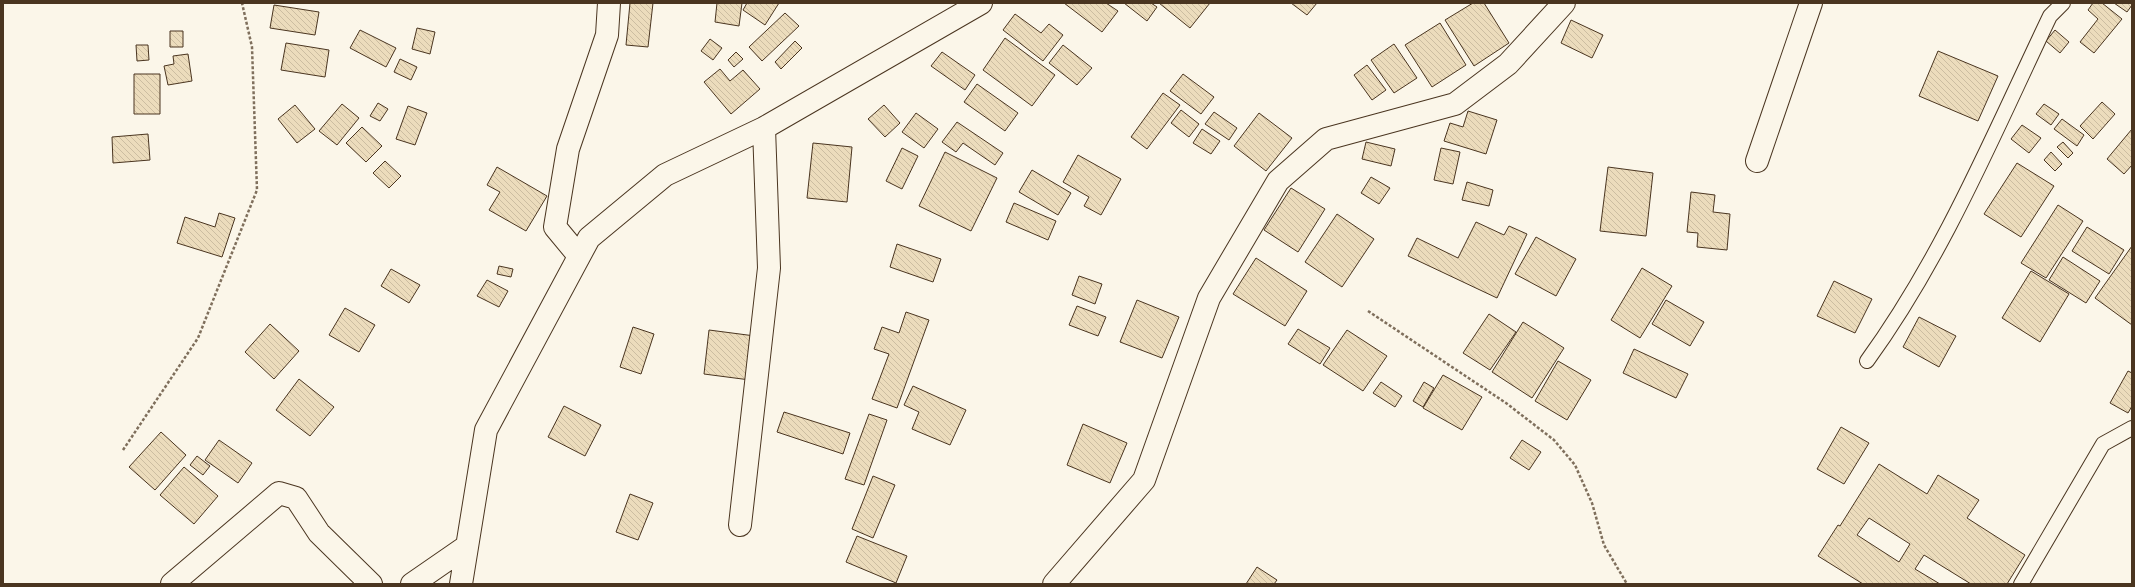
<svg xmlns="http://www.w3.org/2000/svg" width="2135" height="587" viewBox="0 0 2135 587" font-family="Raleway,sans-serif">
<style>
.building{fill:url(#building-back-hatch);stroke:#4a3520;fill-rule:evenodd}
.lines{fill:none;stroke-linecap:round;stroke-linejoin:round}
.service-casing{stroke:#4a3520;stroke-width:16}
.minor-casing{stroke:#4a3520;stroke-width:24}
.path{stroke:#7f6f5c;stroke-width:2.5;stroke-dasharray:3 2;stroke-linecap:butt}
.service{stroke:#fbf6e9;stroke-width:14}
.minor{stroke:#fbf6e9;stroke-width:22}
</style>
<defs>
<pattern id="building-back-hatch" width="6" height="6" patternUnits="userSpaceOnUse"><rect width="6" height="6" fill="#ecdcbc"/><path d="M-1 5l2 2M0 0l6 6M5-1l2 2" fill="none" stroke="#ccbda1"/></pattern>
</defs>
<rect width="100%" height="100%" fill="#fbf6e9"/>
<path class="building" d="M630,3H653L648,47L626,45Z
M717,3H742L739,26L715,22Z
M747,3H779L765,25L743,10Z
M1064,3H1106L1118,11L1102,32Z
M1124,3H1151L1157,7L1147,21Z
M1159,3H1210L1190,28Z
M1291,3H1317L1307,15Z
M1473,3H1484L1509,43L1474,66L1445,20Z
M2093,3H2102L2122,19L2094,53L2080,42L2098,19L2088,10Z
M2114,3H2132V5L2127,12Z
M274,5L319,12L315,35L270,28Z
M785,13L799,26L762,61L749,47Z
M1015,14L1041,33L1049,24L1063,35L1043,61L1003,30Z
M1571,20L1603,35L1592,58L1561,43Z
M1440,23L1466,65L1432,87L1405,45Z
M417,28L435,32L430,54L412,49Z
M360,30L396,48L386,67L350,48Z
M2055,30L2069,42L2060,53L2046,41Z
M170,31H183V47H170Z
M1005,38L1055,75L1032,106L983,70Z
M710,39L722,48L713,60L701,51Z
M795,41L802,48L781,69L775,62Z
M286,43L329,50L325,77L281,70Z
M1394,44L1417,78L1394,93L1371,60Z
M136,45H148L149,60L137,61Z
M1063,45L1092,68L1077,85L1049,63Z
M1938,51L1998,76L1978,121L1919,96Z
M736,52L743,59L734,67L728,60Z
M942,52L975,75L965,90L931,66Z
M188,54L192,81L168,85L164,66L174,64L173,56Z
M400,59L417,67L411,80L394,72Z
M1367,65L1386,90L1372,100L1354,75Z
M720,69L730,81L743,70L760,89L731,114L704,82Z
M134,74H160V114H134Z
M1183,74L1214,97L1201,114L1170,91Z
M977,84L1018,113L1005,131L964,102Z
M1163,93L1180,105L1147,149L1131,137Z
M2102,102L2115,114L2093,139L2080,126Z
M378,103L388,109L380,121L370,116Z
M342,104L359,118L337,145L319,131Z
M2044,104L2059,114L2051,125L2036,114Z
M295,105L315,129L297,143L278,119Z
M884,105L900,123L885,137L868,119Z
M408,106L427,113L415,145L396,139Z
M1181,110L1199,124L1189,137L1171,123Z
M1468,111L1497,120L1486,154L1444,141L1450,123L1463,127Z
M1214,112L1237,128L1229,140L1205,124Z
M916,113L938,129L924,148L902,132Z
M1259,113L1292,138L1266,171L1234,146Z
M2062,119L2084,135L2077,146L2054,129Z
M957,122L1003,153L995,165L963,143L956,152L942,142Z
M2022,125L2041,138L2029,153L2011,139Z
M362,127L382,146L366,162L346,143Z
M1202,129L1220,141L1211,154L1193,143Z
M2132,129V165L2124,174L2107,159Z
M148,134L150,160L113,163L112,137Z
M1366,142L1395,149L1391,166L1362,159Z
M2063,142L2073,153L2068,158L2057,147Z
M813,143L852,147L847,202L807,198Z
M902,148L918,156L902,189L886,181Z
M1441,148L1460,152L1453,184L1434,180Z
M945,152L997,178L971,231L919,206Z
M2051,152L2062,164L2055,171L2044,160Z
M1078,155L1121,179L1101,215L1084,206L1089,197L1063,182Z
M385,161L401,176L389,188L373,173Z
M2017,163L2054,186L2021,237L1984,214Z
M497,167L547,196L526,231L489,210L500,192L487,185Z
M1608,167L1653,173L1646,236L1600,231Z
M1032,170L1071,193L1058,215L1019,192Z
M1371,177L1390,188L1379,204L1361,193Z
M1467,182L1493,190L1489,206L1462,200Z
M1291,188L1325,209L1298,252L1264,230Z
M1691,192L1715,195L1713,212L1730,214L1727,250L1697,247L1698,233L1687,232Z
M1014,203L1056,221L1048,240L1006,222Z
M2058,205L2083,221L2046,278L2021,263Z
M219,213L235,218L222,257L177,243L185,217L215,227Z
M1337,214L1374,239L1342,287L1305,262Z
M1476,222L1504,235L1509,226L1527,234L1497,298L1408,256L1417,238L1458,258Z
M2087,227L2124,250L2109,274L2072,251Z
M1536,237L1576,259L1556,296L1515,274Z
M897,244L941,259L933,282L890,267Z
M2132,246V325L2095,298Z
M2063,257L2100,281L2086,303L2049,280Z
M1256,258L1307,291L1285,326L1233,294Z
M499,266L513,269L511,277L497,274Z
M1642,268L1672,286L1640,338L1611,320Z
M391,269L420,285L409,303L381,286Z
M2031,271L2069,294L2040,342L2002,318Z
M1079,276L1102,284L1095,304L1072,295Z
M487,280L508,291L499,307L477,296Z
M1834,281L1872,299L1855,333L1817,316Z
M1137,300L1179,317L1162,358L1120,342Z
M1666,300L1704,322L1690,346L1652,324Z
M1077,306L1106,317L1098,336L1069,325Z
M345,308L375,325L359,352L329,335Z
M906,312L929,320L897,408L872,399L889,354L874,349L882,327L899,333Z
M1489,314L1516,332L1490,370L1463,353Z
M1919,317L1956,336L1939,367L1903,347Z
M1523,322L1564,348L1532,398L1492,372Z
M270,324L299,351L274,379L245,352Z
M633,327L654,334L641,374L620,367Z
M1298,329L1330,348L1320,364L1288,344Z
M709,330L755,336L750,380L704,374Z
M1347,330L1387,356L1363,391L1323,365Z
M1634,349L1688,374L1676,398L1623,373Z
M1558,361L1591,380L1567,420L1535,401Z
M2128,371L2132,373V406L2128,413L2110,403Z
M1443,375L1482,397L1462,430L1423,408Z
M299,379L334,407L310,436L276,410Z
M1381,382L1402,396L1395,407L1373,393Z
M1424,382L1434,388L1423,407L1413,401Z
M913,386L966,410L950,445L912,429L919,412L904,405Z
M564,406L601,425L585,456L548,437Z
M784,412L850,433L843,454L777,432Z
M869,414L887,420L864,485L845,479Z
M1083,424L1127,443L1110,483L1067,465Z
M1841,427L1869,443L1844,484L1817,469Z
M161,432L186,455L155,490L129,467Z
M219,440L252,463L238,483L205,460Z
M1522,440L1541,452L1529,470L1510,458Z
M197,456L210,466L203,475L190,465Z
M1879,464L1927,494L1938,475L1979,500L1967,518L2025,555L2007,584H1971L1924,555L1915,569L1940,584H1863L1818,556L1838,525L1840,526ZM1869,518L1910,544L1899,562L1857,535Z
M184,467L218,496L194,524L160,495Z
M873,476L895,485L873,538L852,529Z
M630,494L653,503L638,540L616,532Z
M857,536L907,556L896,583L846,562Z
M1257,567L1277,580L1274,584H1246Z"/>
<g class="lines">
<defs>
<path id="service" d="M1867,361C1944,255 1994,133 2050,16L2063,3
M2021,584L2103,444L2132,428"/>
<path id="minor" d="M1757,161L1811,3
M579,256L555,227L568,149L607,35L609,3
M740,525L769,268L764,128
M172,584L279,493L296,498L319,533L371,584
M412,584L467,546
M461,584L486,430L589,238L665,175L764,128L981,3
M1054,584L1144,480L1209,298L1278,181L1326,139L1455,104L1508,64L1564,3"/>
</defs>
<use href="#service" class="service-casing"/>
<use href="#minor" class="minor-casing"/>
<path class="path" d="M1368,311L1506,403L1554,440L1575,465L1592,503L1604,545L1627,584
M123,450L198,338L257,190L252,47L242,3"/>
<use href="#service" class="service"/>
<use href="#minor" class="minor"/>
</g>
<rect width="2135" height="587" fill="none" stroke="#4a3520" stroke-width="8"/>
</svg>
